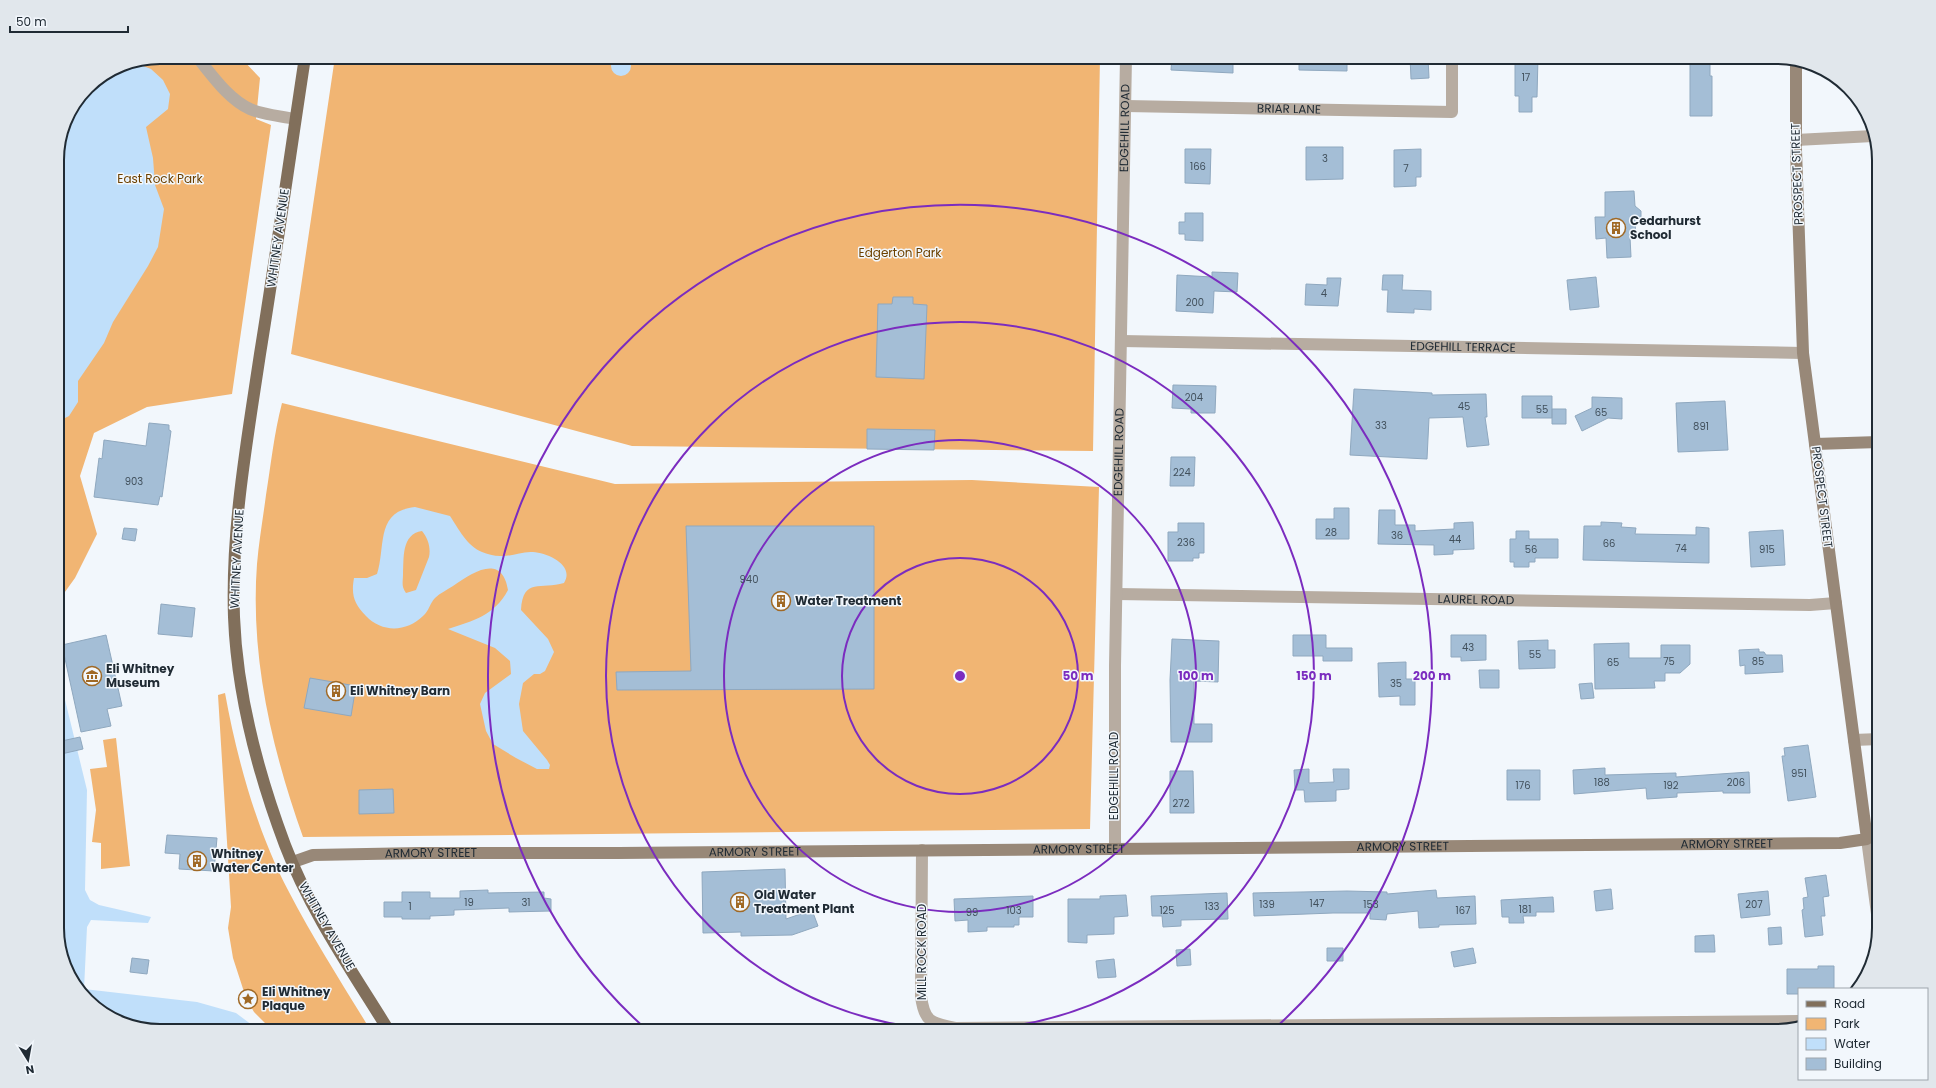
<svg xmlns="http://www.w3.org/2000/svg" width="1936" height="1088" viewBox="0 0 1936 1088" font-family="Poppins,sans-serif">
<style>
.green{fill:#f1b573}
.water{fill:#c0dffa;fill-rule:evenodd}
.building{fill:#a4bed6;stroke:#8fa8bf}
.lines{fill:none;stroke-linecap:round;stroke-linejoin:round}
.minor{stroke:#b7aca1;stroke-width:12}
.secondary{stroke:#988878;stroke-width:12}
.primary{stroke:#816f5b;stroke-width:12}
.ring{fill:none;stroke:#7b2cbf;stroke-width:2}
.labels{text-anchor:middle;stroke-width:3;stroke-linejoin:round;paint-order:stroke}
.number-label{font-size:10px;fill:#41505c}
.street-label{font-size:12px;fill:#202b34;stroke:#f2f7fc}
.park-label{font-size:12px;fill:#6c4100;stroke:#f2f7fc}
.poi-label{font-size:12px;font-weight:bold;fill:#202b34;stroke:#f2f7fc;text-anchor:start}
.rim{fill:none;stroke:#202b34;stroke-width:2}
.centre{fill:#7b2cbf;stroke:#f2f7fc;stroke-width:2}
.ring-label{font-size:12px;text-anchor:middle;font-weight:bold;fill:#7b2cbf;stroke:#f2f7fc;stroke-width:3;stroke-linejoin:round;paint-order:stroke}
</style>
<rect width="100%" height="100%" fill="#f2f7fc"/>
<path class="green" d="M160,57H240L260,78L256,119L271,125L232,394L147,407L94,433L80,476L97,534L75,578L57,603V153L68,115L87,87L121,65Z
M335,57H1100L1093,451L632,446L291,354Z
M282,403L615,484L972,480L1099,487L1090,829L303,837C272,750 250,657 257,564C259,541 263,518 266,495C271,464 274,434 282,403Z
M225,693C237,759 257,832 289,892C314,940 343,985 371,1031H278L265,1023L254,1012L246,998L233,958L228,928L231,907L218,695Z
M116,738L130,866L101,869V843L92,842L96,810L90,769L107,767L103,740Z"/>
<path class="water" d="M611 66a10 10 0 1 1 20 0a10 10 0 1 1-20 0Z
M133,62L151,69L163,80L170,94L168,109L146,127L153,158L155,185L164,209L158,247L148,266L113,322L104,343L78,381V402L69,416L57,422V153C60,141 62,126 68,115C79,90 107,68 133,62Z
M415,507L450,516C458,528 467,546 482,552C487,554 494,556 500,556C511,557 522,551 533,552C548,553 575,565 564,583C541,590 523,577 521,610L548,639L554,652L545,671L540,674H534L523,683L519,704L523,731L547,760L550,765L549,769H537L516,758L493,744L486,731L480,704L485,693L511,674L510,661L495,648L448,629C473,621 495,615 508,590C502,553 473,572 453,586C447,590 440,593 435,598C430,603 429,611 423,616C407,632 382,633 366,616C354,604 351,595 354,578H367L377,574C386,547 375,511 415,507ZM422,531C428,538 431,548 429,557L416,590L406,593C401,586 403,582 403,574C404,559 401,534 422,531Z
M57,667L87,790L85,890L90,900L99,905L151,917L148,923L91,920L87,927L84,989L197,1002L236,1013L260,1031H160L109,1017L74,985L57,934Z"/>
<path class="building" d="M1172,57H1233V73L1171,70Z
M1299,57H1347V71L1299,70Z
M1410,57H1428L1429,78L1411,79Z
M1515,57H1538L1537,97H1532V112H1519V96H1515Z
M1690,59L1710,60V76H1712V116H1690Z
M1306,147H1343V179L1306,180Z
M1185,149H1211L1210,184L1185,183Z
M1421,149V177H1416V186L1394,187V150Z
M1634,191L1635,206L1641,211V217L1635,223L1636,237H1630L1631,257L1607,258L1606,238L1596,239L1595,217H1605V192Z
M1185,213H1203V241L1185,240V234H1179V222H1185Z
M1212,272L1238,273L1237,292L1214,291L1213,313L1176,311L1177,275L1212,277Z
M1383,275H1403L1402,290L1431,291V310L1414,309V313L1387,312L1388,290H1382Z
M1596,277L1599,307L1570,310L1567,280Z
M1327,278H1341L1338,306L1305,305L1306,284L1327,285Z
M893,297H913V304L927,305L924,379L876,377L878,304H892Z
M1173,385L1216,386L1215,413H1191V409L1172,408Z
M1354,389L1432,393V395L1486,394L1487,417H1485L1489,445L1467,447L1463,417L1429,418L1427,459L1350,455Z
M1522,396H1552V418H1522Z
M1592,397L1622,398V419L1608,418L1582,431L1575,416L1592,408Z
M1725,401L1728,450L1678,452L1676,403Z
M1552,409H1566V424H1552Z
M149,423L169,425V430L171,431L162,497L160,496L158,505L94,497L99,458L102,459L104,440L146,446Z
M867,429L935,430L934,450L867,449Z
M1171,457H1195L1194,486H1170Z
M1334,508H1349V539H1316V519H1334Z
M1379,510H1395V525H1415V531L1454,529V523L1473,522L1474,549L1453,550V554L1434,555V545L1378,544Z
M1601,522L1622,523L1621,527L1636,528L1635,534L1696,535V527L1709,528V563L1583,560L1584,526H1601Z
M1178,523H1204V553H1199V558H1193V561H1168V532H1178Z
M686,526H874V689L617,690L616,672L691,671Z
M124,528L137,529L135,541L122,539Z
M1783,530L1785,565L1751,567L1749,532Z
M1516,531H1529V539H1558V558H1535V562H1529V567H1514V562H1510V539H1516Z
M161,604L195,608L192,637L158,634Z
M106,635L122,706L107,709L111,726L81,732L62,645Z
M1293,635H1326V648H1352V661H1323V656H1293Z
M1451,635H1486V660L1461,661V657H1451Z
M1172,639L1219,641L1218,682L1194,681V724H1212V742H1171L1170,680Z
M1548,640V650H1555V668L1519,669L1518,641Z
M1629,643V658H1661V645H1690V664L1680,673H1665V681H1654L1655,688L1595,689L1594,644Z
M1759,649V652H1764L1766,655H1782L1783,672L1745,674V665L1740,666L1739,650Z
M1406,662V679H1415V705H1400V696L1379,697L1378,663Z
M1479,670H1499V688H1480Z
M310,678L356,686L351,716L304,708Z
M1592,683L1594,698L1581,699L1579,684Z
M80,737L83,749L57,755V742Z
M1808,745L1816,797L1788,801L1782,756H1785L1784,748Z
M1605,768V775L1676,773V777L1749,772L1750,793H1723V791L1677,793V797L1647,799L1646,788L1574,794L1573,770Z
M1309,769V783L1334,782L1333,769H1349V789L1336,790V801L1305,802L1304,790H1295L1294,770Z
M1507,770H1540V800H1507Z
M1170,771H1193L1194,813H1170Z
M393,789L394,813L359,814V790Z
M167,835L217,838L214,871L179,869L180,854L165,853Z
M785,869L786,919L812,910L818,926L792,935L741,936V932L703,933L702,872Z
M1826,875L1829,896L1823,897L1825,916H1821L1823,935L1805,937L1802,910L1804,909L1803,898L1808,897L1805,878Z
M1611,889L1613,909L1596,911L1594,891Z
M488,890V893L544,892V898L551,899V911L509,912V908L454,910V915L430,916V919H402V917H384V902H402V892H430V898H460V891Z
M1436,890L1437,898L1475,896L1476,924L1439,925V927L1419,928L1418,911L1387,914L1386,920L1370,919V913H1333L1254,916L1253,893L1347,891L1387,892V894Z
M1768,891L1770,915L1741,918L1738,894Z
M1227,893L1228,919L1181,920V926L1163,927L1162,916H1152L1151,896Z
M1126,895L1128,916L1114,917V934L1087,935V943L1068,942V899H1100V896Z
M1033,896V917H1019V925H1014V927H987V931L968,932V920L955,921L954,899Z
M1553,897L1554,912H1536V916H1523L1524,923H1509V917H1502L1501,900Z
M1781,927L1782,944L1769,945L1768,928Z
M1714,935L1715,952H1695V936Z
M1327,948H1343V961H1327Z
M1473,948L1476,963L1454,967L1451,952Z
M1190,949L1191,965L1177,966L1176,950Z
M132,958L149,960L147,974L130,972Z
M1114,959L1116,977L1098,978L1096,961Z
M1818,966H1834V989H1799V994H1787V969H1818Z"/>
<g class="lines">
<g class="minor">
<path d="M197,57C212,75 228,99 250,109C264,115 281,116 295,119"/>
<path id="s1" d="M1126,106L1452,112V57"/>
<path d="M1796,140L1873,136"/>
<path id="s2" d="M1122,341L1803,353"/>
<path id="s3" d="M1117,594L1810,605L1836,603"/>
<path d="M1854,740L1879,739"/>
<path d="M1867,839L1879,929"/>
<path id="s4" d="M1115,848V666L1126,57"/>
<path d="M922,850L921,996C924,1021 930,1023 955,1028L1799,1021"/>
</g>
<g class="secondary">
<path d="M1815,444L1879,442"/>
<path id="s5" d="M293,862L313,855L420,853H618L1840,843L1867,839L1803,353L1796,150V62"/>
</g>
<path class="primary" d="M305,57C290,156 276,255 260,354C247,441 231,529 234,617C237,694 258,773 285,845C310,911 352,971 389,1031"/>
</g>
<g class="ring">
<circle cx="960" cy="676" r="118"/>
<circle cx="960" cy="676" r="236"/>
<circle cx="960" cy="676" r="354"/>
<path d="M647 1030A472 472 0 1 1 1273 1030"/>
</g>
<defs>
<symbol id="building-ring" viewBox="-11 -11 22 22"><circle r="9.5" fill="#f2f7fc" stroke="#a06925" stroke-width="1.5"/><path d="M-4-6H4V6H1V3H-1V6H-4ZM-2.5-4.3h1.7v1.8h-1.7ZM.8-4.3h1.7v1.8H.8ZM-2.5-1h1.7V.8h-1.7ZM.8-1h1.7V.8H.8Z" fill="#a06925"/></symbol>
<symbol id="museum-ring" viewBox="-11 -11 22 22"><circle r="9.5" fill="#f2f7fc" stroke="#a06925" stroke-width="1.5"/><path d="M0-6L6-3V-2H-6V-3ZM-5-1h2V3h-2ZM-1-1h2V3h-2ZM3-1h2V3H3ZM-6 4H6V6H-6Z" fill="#a06925"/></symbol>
<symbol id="sight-ring" viewBox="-11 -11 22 22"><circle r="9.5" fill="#f2f7fc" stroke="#a06925" stroke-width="1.5"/><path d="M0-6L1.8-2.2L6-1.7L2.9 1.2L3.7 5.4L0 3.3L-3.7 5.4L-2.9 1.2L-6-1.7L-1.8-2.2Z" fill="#a06925"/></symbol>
</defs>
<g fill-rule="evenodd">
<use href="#building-ring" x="1605" y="217" width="22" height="22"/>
<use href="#building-ring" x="770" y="590" width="22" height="22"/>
<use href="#museum-ring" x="81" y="665" width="22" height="22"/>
<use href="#building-ring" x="325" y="680" width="22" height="22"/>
<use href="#building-ring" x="186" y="850" width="22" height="22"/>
<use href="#building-ring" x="729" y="891" width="22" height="22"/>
<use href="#sight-ring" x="237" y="988" width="22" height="22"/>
</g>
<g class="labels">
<g class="number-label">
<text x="1526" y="81">17</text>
<text x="1325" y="162">3</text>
<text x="1198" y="170">166</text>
<text x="1406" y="172">7</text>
<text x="1324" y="297">4</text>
<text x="1195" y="306">200</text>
<text x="1194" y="401">204</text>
<text x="1464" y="410">45</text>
<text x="1542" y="413">55</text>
<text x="1601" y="416">65</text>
<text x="1381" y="429">33</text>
<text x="1701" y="430">891</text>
<text x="1182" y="476">224</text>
<text x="134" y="485">903</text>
<text x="1331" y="536">28</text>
<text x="1397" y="539">36</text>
<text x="1455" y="543">44</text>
<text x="1186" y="546">236</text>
<text x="1609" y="547">66</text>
<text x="1681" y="552">74</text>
<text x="1531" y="553">56</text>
<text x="1767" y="553">915</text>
<text x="749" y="583">940</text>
<text x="1468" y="651">43</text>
<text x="1535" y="658">55</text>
<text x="1669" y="665">75</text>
<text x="1758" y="665">85</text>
<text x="1613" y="666">65</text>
<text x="1396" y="687">35</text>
<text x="1799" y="777">951</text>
<text x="1602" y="786">188</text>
<text x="1736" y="786">206</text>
<text x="1523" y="789">176</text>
<text x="1671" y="789">192</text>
<text x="1181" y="807">272</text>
<text x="469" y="906">19</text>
<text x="526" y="906">31</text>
<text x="1317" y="907">147</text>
<text x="1267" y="908">139</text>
<text x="1371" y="908">153</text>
<text x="1754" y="908">207</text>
<text x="410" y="910">1</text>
<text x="1212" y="910">133</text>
<text x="1525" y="913">181</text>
<text x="1014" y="914">103</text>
<text x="1167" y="914">125</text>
<text x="1463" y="914">167</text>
<text x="972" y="916">99</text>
</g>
<g class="street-label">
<text dy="4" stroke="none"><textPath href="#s1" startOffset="163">BRIAR LANE</textPath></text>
<text dy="4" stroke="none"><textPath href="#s4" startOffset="720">EDGEHILL ROAD</textPath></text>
<text transform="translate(1797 174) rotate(-92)" y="4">PROSPECT STREET</text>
<text transform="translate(278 238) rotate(-82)" y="4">WHITNEY AVENUE</text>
<text dy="4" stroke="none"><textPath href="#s2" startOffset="341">EDGEHILL TERRACE</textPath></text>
<text dy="4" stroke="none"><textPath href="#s4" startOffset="396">EDGEHILL ROAD</textPath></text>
<text transform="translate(1822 497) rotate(83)" y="4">PROSPECT STREET</text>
<text transform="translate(237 559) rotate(-87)" y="4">WHITNEY AVENUE</text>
<text dy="4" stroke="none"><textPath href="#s3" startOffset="359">LAUREL ROAD</textPath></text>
<text transform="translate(1114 776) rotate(-90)" y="4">EDGEHILL ROAD</text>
<text dy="4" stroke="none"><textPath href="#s5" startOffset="1435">ARMORY STREET</textPath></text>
<text dy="4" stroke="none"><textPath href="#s5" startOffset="1111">ARMORY STREET</textPath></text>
<text dy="4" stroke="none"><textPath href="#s5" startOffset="787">ARMORY STREET</textPath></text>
<text dy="4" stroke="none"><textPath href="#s5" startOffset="463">ARMORY STREET</textPath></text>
<text dy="4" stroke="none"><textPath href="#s5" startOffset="139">ARMORY STREET</textPath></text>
<text transform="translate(327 926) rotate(60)" y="4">WHITNEY AVENUE</text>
<text transform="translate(922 952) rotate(-90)" y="4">MILL ROCK ROAD</text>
</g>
<g class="park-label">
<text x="160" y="183">East Rock Park</text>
<text x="900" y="257">Edgerton Park</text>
</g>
<g class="poi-label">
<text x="1630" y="225">Cedarhurst<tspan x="1630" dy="14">School</tspan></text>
<text x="795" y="605">Water Treatment</text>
<text x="106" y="673">Eli Whitney<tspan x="106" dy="14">Museum</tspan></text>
<text x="350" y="695">Eli Whitney Barn</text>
<text x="211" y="858">Whitney<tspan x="211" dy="14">Water Center</tspan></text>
<text x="754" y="899">Old Water<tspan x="754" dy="14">Treatment Plant</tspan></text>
<text x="262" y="996">Eli Whitney<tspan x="262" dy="14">Plaque</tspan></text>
</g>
</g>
<path d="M0 0H1936V1088H0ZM160 64H1776A96 96 0 0 1 1872 160V928A96 96 0 0 1 1776 1024H160A96 96 0 0 1 64 928V160A96 96 0 0 1 160 64Z" fill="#e1e7ec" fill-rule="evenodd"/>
<path class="rim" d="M160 64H1776A96 96 0 0 1 1872 160V928A96 96 0 0 1 1776 1024H160A96 96 0 0 1 64 928V160A96 96 0 0 1 160 64Z"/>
<circle cx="960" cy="676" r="6" class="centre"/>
<g class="ring-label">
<text x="1078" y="680">50 m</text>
<text x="1196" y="680">100 m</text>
<text x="1314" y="680">150 m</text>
<text x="1432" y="680">200 m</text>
</g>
<rect x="1798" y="988" width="130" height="92" fill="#f2f7fc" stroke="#9ea5ac"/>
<rect x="1806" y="1001" width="20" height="6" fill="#816f5b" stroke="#9ea5ac"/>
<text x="1834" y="1008" font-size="12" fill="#202b34">Road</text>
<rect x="1806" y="1018" width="20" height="12" fill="#f1b573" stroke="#9ea5ac"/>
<text x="1834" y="1028" font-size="12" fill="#202b34">Park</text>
<rect x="1806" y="1038" width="20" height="12" fill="#c0dffa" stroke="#9ea5ac"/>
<text x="1834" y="1048" font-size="12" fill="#202b34">Water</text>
<rect x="1806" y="1058" width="20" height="12" fill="#a4bed6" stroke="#9ea5ac"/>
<text x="1834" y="1068" font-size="12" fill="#202b34">Building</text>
<g transform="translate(28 1060) rotate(169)" stroke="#f2f7fc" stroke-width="3" paint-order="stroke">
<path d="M0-3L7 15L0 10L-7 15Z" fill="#202b34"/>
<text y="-6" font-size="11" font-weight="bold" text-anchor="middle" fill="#202b34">N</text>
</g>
<path d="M10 26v6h118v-6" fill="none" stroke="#202b34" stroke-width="2"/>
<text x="16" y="26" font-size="12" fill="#202b34" stroke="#f2f7fc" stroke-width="3" paint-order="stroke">50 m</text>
</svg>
